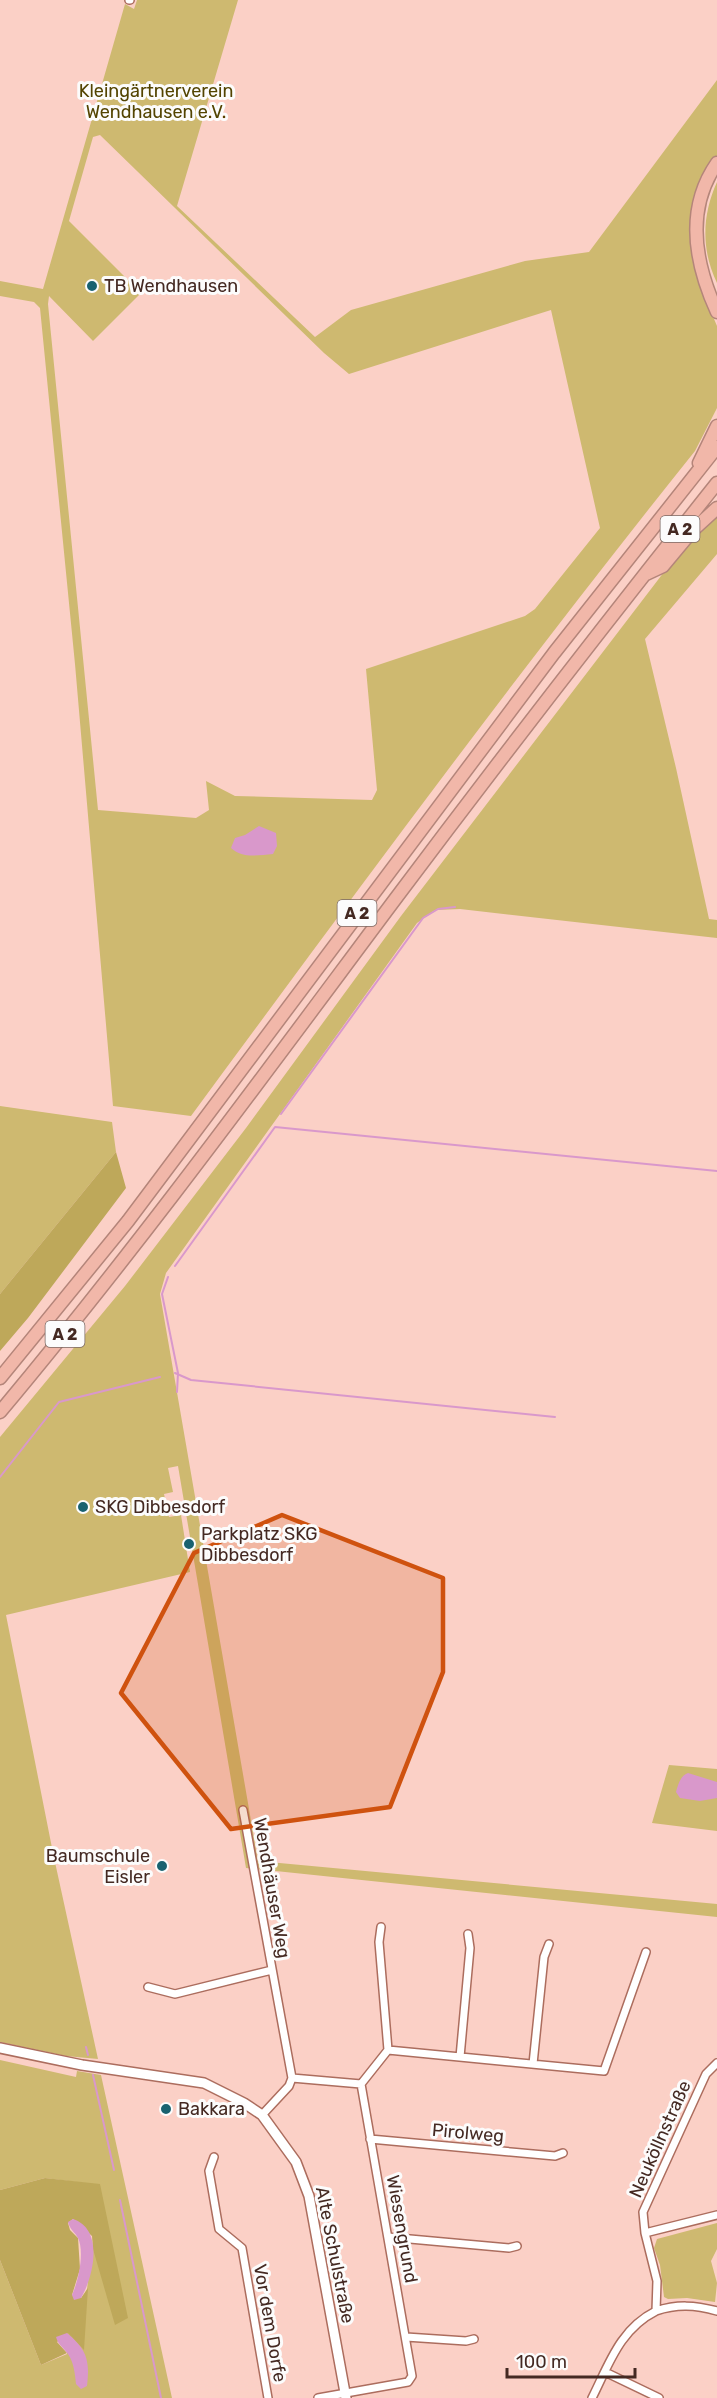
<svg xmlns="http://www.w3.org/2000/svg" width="717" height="2398" viewBox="0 0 717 2398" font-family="Rubik,sans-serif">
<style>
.green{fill:#ceb970;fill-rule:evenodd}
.forest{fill:#bea85a}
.water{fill:#d998cb}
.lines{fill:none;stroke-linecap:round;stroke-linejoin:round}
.stream{stroke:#d998cb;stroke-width:2}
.street-casing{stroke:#ac6d5e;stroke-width:10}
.secondary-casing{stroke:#ac6d5e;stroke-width:12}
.highway-casing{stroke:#b4857a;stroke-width:15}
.street{stroke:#fff;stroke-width:7}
.secondary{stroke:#fff;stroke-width:9}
.highway{stroke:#f1b7a9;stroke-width:12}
.marked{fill:#cf520f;fill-opacity:0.2;stroke:#cf520f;stroke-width:4.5;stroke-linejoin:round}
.poi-dot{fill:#196270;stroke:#fcfcfc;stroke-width:2}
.labels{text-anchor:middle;stroke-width:6;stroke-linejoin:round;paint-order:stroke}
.shield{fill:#fcfcfc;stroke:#7b6863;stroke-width:1.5}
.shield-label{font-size:16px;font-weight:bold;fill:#442922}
.park-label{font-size:18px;fill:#534401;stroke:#fcfcfc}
.poi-label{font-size:18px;fill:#442922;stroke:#fcfcfc;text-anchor:start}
.street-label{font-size:18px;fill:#442922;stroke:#fcfcfc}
</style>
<rect width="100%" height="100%" fill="#fbd0c6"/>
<path class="green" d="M137,0H238L177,206L315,337L351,310L525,261L589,252L717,80V156L706,174L695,201L703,293L717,326V408L695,451C521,668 356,892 191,1116L113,1106L75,664L40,308L34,302L0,296V281L43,289L125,4L134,9ZM100,135L324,353L349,374L551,310L600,528L535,609L525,616L366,669L377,790L372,800L235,796L206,781L209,810L196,818L98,810L48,304L49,296L93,341L141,293L69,221L93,137Z
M717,182V283C701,250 702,215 717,182Z
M717,517V554L645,639L676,768L709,919L717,920V938L460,909L435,910L417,923L166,1273L160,1294L258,1861L717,1904V1917L246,1868L178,1466L168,1468L173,1492L164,1494L169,1517L181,1515L190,1572L6,1615L53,1853L98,2059L66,2056L0,2042V1437L125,1286L246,1128L401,916L664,572L702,529Z
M0,1106L112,1122L116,1152L0,1294Z
M669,1765L717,1769V1831L652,1823Z
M0,2060L76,2077L77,2071L101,2075L172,2398H0V2260L41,2365L67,2354V2333L87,2289L100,2185L45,2178L0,2190Z
M717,2223V2249L711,2261L717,2283L715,2302L687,2298L668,2299L664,2297L660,2265L654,2248L657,2239Z"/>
<path class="forest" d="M116,1152L126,1188L28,1318L0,1351V1294Z
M45,2178L100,2184L128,2318L115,2325L93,2249L92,2236L73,2219L68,2223L70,2230L78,2238L80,2269L72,2295L81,2298L88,2288L84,2350L68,2333L57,2342L67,2353L41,2365L0,2260V2190Z"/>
<path class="water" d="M259,826L276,833L277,846L273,854C258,855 243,859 231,848L235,838L245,835Z
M688,1773L717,1782V1798L700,1801L680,1798L676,1792C678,1785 680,1776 688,1773Z
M73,2219C104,2229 94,2276 81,2298L74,2300L72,2295C78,2282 85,2253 78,2238C75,2232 70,2230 68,2222Z
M67,2333C87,2350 90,2360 87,2386L81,2389L76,2384C75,2374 74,2363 68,2354C64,2348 58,2345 56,2337Z"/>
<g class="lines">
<path class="stream" d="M281,1114L423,918L438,909L455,907
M175,1266L275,1127L717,1171
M168,1277L162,1294L178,1373L177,1392
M175,1373L191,1380L555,1417
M0,1477L59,1402L160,1377
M86,2047L88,2055
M93,2075L114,2170
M120,2200L161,2398"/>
<defs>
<path id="street" d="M129,0H130
M243,1810L292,2078L289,2086L262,2115
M148,1987L175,1994L272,1970
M388,2050L604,2071L646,1952
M460,2057L470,1948L468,1934
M533,2064L544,1957L549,1944
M292,2078L361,2084L412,2376L408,2382L318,2398
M361,2084L388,2050L379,1942L381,1927
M370,2139L555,2156L563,2153
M214,2157L209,2171L219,2229L242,2248L268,2398
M645,2233L717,2215
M388,2237L509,2248L517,2246
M656,2311C677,2304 695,2305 717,2311
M406,2337L466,2341L474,2339
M605,2372L659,2398
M592,2398C609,2364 620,2329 656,2311L657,2281L645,2233L643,2212L706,2074L717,2063"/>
<path id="secondary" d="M0,2048L82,2065L204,2083L244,2103L262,2115L296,2162L309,2196L346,2398"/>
<path id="highway" d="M717,163C685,209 695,264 717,312
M699,463L717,426
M646,574L663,566L693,530L717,508
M0,1378L128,1221L554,653L717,447
M0,1412C139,1246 266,1072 396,898C501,758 608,620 717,483"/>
</defs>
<use href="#street" class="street-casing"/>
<use href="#secondary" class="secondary-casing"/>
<use href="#highway" class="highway-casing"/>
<use href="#street" class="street"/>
<use href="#secondary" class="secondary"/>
<use href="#highway" class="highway"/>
</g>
<path class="marked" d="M282,1515L443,1578V1672L390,1807L231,1829L121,1693L194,1553Z"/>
<g class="poi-dot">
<circle cx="92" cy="286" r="6"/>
<circle cx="83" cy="1507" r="6"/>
<circle cx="189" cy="1544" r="6"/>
<circle cx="162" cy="1866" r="6"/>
<circle cx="166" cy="2109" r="6"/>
</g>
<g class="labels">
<g class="shield">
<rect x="660.5" y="516" width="39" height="26" rx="4.5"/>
<rect x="337.5" y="900" width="39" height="26" rx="4.5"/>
<rect x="45.5" y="1321" width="39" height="26" rx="4.5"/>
</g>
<g class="shield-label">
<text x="680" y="535">A 2</text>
<text x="357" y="919">A 2</text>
<text x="65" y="1340">A 2</text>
</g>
<g class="park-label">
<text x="156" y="97">Kleingärtnerverein<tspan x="156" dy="21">Wendhausen e.V.</tspan></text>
</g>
<g class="poi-label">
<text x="104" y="292">TB Wendhausen</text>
<text x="95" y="1513">SKG Dibbesdorf</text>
<text x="201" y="1540">Parkplatz SKG<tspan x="201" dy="21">Dibbesdorf</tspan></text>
<text x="150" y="1862" text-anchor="end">Baumschule<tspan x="150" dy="21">Eisler</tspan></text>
<text x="178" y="2115">Bakkara</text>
</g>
<g class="street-label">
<text transform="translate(272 1888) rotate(80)" y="6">Wendhäuser Weg</text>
<text transform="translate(468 2133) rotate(5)" y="6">Pirolweg</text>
<text transform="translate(660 2139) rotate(-66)" y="6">Neuköllnstraße</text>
<text transform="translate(402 2229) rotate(80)" y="6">Wiesengrund</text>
<text transform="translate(335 2255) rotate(79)" y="6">Alte Schulstraße</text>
<text transform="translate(270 2323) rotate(80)" y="6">Vor dem Dorfe</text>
</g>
</g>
<path d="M507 2368v9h128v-9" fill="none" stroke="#442922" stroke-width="3"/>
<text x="516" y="2368" font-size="18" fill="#442922" stroke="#fcfcfc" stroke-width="4.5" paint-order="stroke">100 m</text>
</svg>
